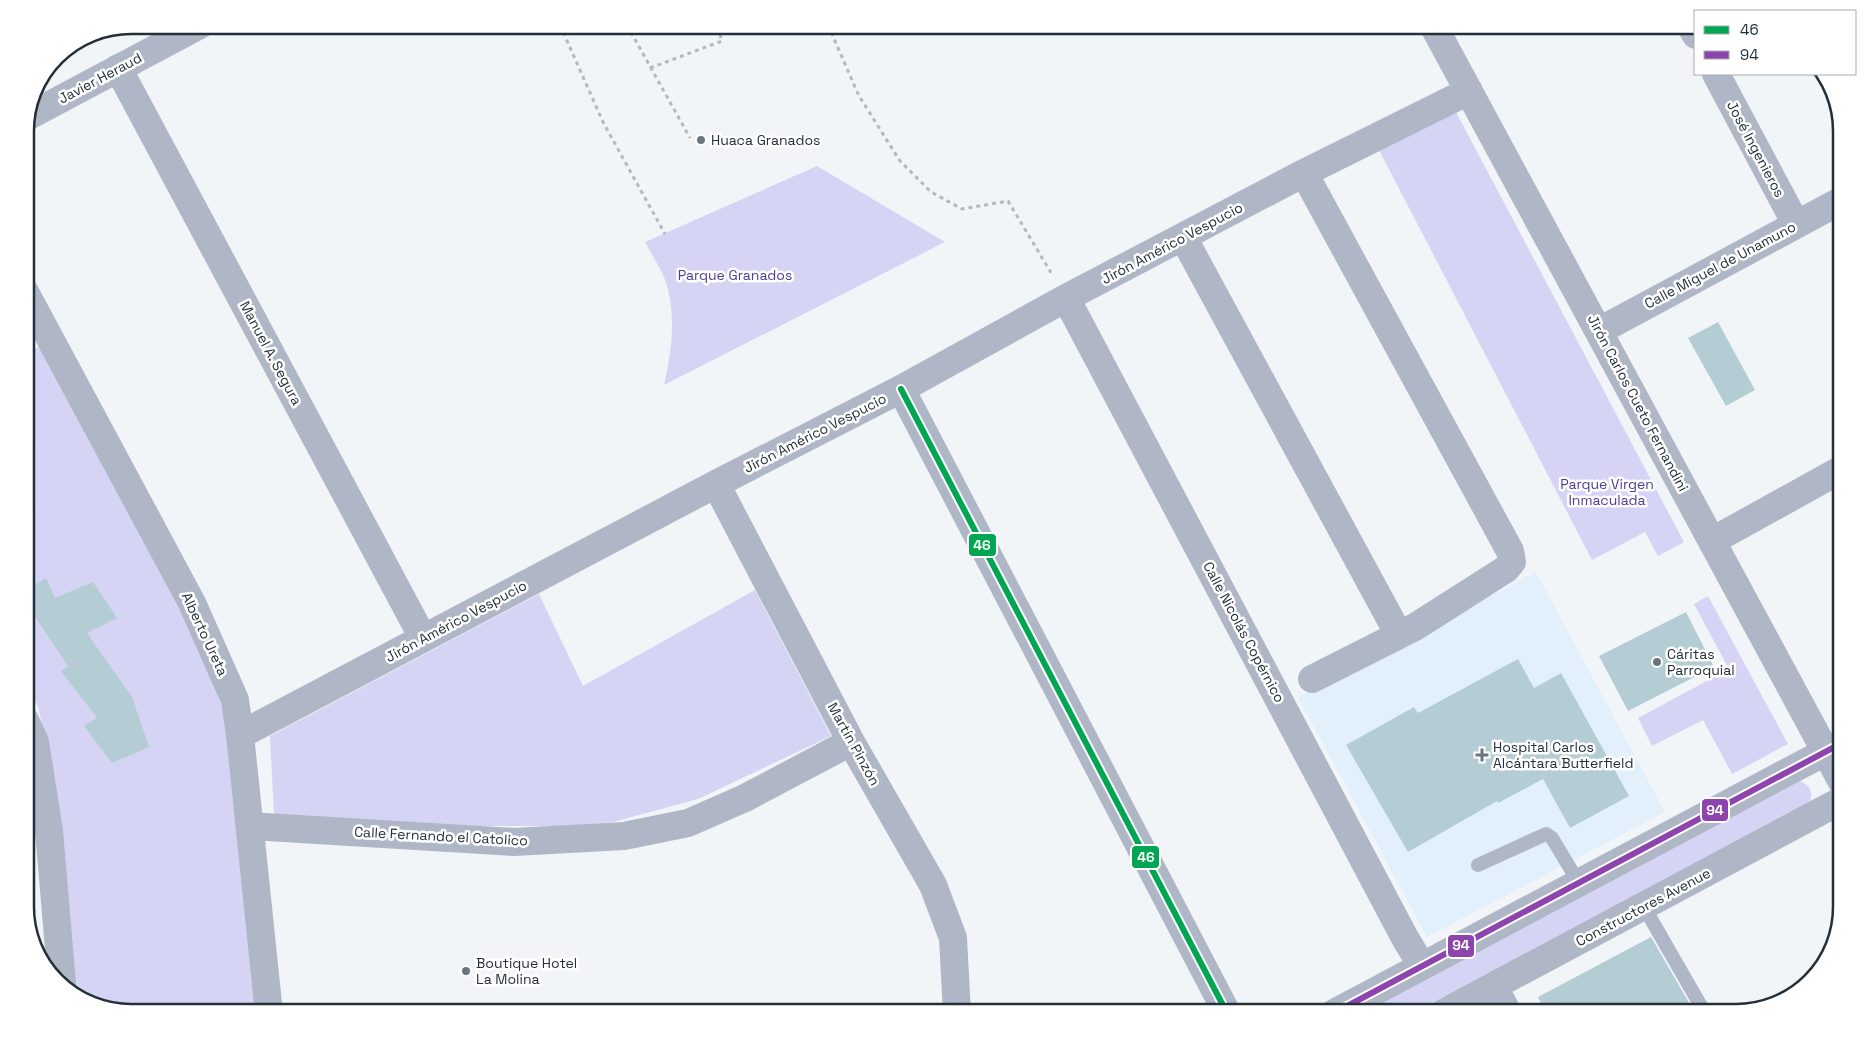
<svg xmlns="http://www.w3.org/2000/svg" width="1867" height="1038" viewBox="0 0 1867 1038" font-family="'Space Grotesk',sans-serif">
<style>
.built{fill:#e2f0fb}
.green{fill:#d5d4f5}
.building{fill:#b4cdd4}
.lines{fill:none;stroke-linecap:round;stroke-linejoin:round}
.path{stroke:#b3b9c1;stroke-width:3;stroke-dasharray:4 4;stroke-linecap:butt}
.service{stroke:#afb7c7;stroke-width:14}
.minor{stroke:#afb7c7;stroke-width:28}
.tertiary{stroke:#afb7c7;stroke-width:28}
.bus-1-casing{stroke:#fff;stroke-width:10}
.bus-2-casing{stroke:#fff;stroke-width:10}
.bus-1{stroke:#00a651;stroke-width:6}
.bus-2{stroke:#8e44ad;stroke-width:6}
.poi-dot{fill:#6b757c;stroke:#fff;stroke-width:2}
.labels{text-anchor:middle;stroke-width:5;stroke-linejoin:round;paint-order:stroke}
.street-label{font-size:14px;fill:#233039;stroke:#fff}
.poi-label{font-size:14px;fill:#233039;stroke:#fff;text-anchor:start}
.park-label{font-size:14px;fill:#4e3b98;stroke:#fff}
.rim{fill:none;stroke:#233039;stroke-width:2.5}
.line-badge{stroke:#fff;stroke-width:2}
.badge-label{font-size:14px;text-anchor:middle;font-weight:bold;fill:#fff}
</style>
<rect width="100%" height="100%" fill="#f2f5f7"/>
<path class="built" d="M1536,572L1665,812L1427,937L1298,697Z"/>
<path class="green" d="M1456,112L1684,542L1658,556L1645,532L1592,560L1379,150Z
M817,166L945,242L664,385C672,351 677,311 664,277C659,265 651,254 645,242Z
M40,346L180,605L225,713L231,784L257,1012L120,1010L78,999L76,997L63,837L48,751L38,707L25,683V354Z
M755,590L831,736L698,799L613,822L565,826H471L274,816L270,736L539,594L583,686Z
M1708,596L1788,744L1732,774L1703,720L1652,746L1638,718L1729,669L1694,604Z
M1800,781C1811,786 1813,792 1810,803L1413,1013H1357Z"/>
<path class="building" d="M1718,322L1755,390L1726,406L1688,338Z
M46,578L55,598L93,582L117,618L87,633L132,697L149,747L112,763L84,726L97,718L61,671L68,666L25,602V590Z
M1686,612L1714,667L1628,711L1599,656Z
M1518,659L1534,688L1561,673L1629,796L1570,828L1543,779L1498,803L1497,801L1408,852L1346,745L1414,707L1418,713Z
M1651,937L1695,1013H1546L1538,997Z"/>
<g class="lines">
<path class="path" d="M560,25L603,122L665,234
M627,25L690,138
M828,25L859,96L900,161L931,192L962,209L1008,201L1053,276
M719,30L735,25
M650,68L722,41L717,25"/>
<path class="service" d="M1478,865L1546,834L1552,838L1579,883
M1644,907L1705,1013"/>
<path class="minor" d="M1433,25L1842,782
M1690,25L1696,35
M118,68L423,638
M1716,74L1796,224
M27,117L200,25
M1183,237L1399,635L1415,627L1506,569L1512,562L1510,551L1304,173
M25,292L192,603L235,700L240,735L269,1013
M1066,298L1405,938L1422,966
M1599,331L1842,200
M901,389L1227,1013
M716,484L851,742L933,885L953,938L957,1013
M1712,541L1842,469
M1312,679L1399,635
M25,720L35,742L49,831L62,984
M240,735L716,484L901,389L1066,298L1304,173L1469,91
M250,826L514,842L624,836L688,823L745,798L851,742
M1494,987L1508,1013"/>
<path class="tertiary" d="M1334,1013L1842,743
M1443,1013L1842,800"/>
<defs>
<path id="bus-1" d="M901,389L1227,1013"/>
<path id="bus-2" d="M1334,1013L1842,743"/>
</defs>
<use href="#bus-1" class="bus-1-casing"/>
<use href="#bus-2" class="bus-2-casing"/>
<use href="#bus-1" class="bus-1"/>
<use href="#bus-2" class="bus-2"/>
</g>
<g class="poi-dot">
<circle cx="701" cy="140" r="5"/>
<circle cx="1657" cy="662" r="5"/>
<path d="M1479.5 747.5h5v5h5v5h-5v5h-5v-5h-5v-5h5z"/>
<circle cx="466" cy="971" r="5"/>
</g>
<g class="labels">
<g class="street-label">
<text transform="translate(100 78) rotate(-28)" y="5">Javier Heraud</text>
<text transform="translate(1756 149) rotate(62)" y="5">José Ingenieros</text>
<text transform="translate(1172 243) rotate(-28)" y="5">Jirón Américo Vespucio</text>
<text transform="translate(1720 265) rotate(-28)" y="5">Calle Miguel de Unamuno</text>
<text transform="translate(271 353) rotate(62)" y="5">Manuel A. Segura</text>
<text transform="translate(1638 403) rotate(62)" y="5">Jirón Carlos Cueto Fernandini</text>
<text transform="translate(815 433) rotate(-27)" y="5">Jirón Américo Vespucio</text>
<text transform="translate(456 621) rotate(-28)" y="5">Jirón Américo Vespucio</text>
<text transform="translate(1244 632) rotate(62)" y="5">Calle Nicolás Copérnico</text>
<text transform="translate(205 634) rotate(65)" y="5">Alberto Ureta</text>
<text transform="translate(854 744) rotate(61)" y="5">Martín Pinzón</text>
<text transform="translate(441 836) rotate(3)" y="5">Calle Fernando el Catolico</text>
<text transform="translate(1643 907) rotate(-28)" y="5">Constructores Avenue</text>
</g>
<g class="poi-label">
<text x="711" y="145">Huaca Granados</text>
<text x="1667" y="659">Cáritas<tspan x="1667" dy="16">Parroquial</tspan></text>
<text x="1493" y="752">Hospital Carlos<tspan x="1493" dy="16">Alcántara Butterfield</tspan></text>
<text x="476" y="968">Boutique Hotel<tspan x="476" dy="16">La Molina</tspan></text>
</g>
<g class="park-label">
<text x="735" y="280">Parque Granados</text>
<text x="1607" y="489">Parque Virgen<tspan x="1607" dy="16">Inmaculada</tspan></text>
</g>
</g>
<path d="M0 0H1867V1038H0ZM131 34H1736A97 97 0 0 1 1833 131V907A97 97 0 0 1 1736 1004H131A97 97 0 0 1 34 907V131A97 97 0 0 1 131 34Z" fill="#fff" fill-rule="evenodd"/>
<path class="rim" d="M131 34H1736A97 97 0 0 1 1833 131V907A97 97 0 0 1 1736 1004H131A97 97 0 0 1 34 907V131A97 97 0 0 1 131 34Z"/>
<g class="line-badge">
<rect x="968" y="533" width="29" height="24" rx="5" fill="#00a651"/>
<rect x="1701" y="798" width="28" height="24" rx="5" fill="#8e44ad"/>
<rect x="1131" y="845" width="29" height="24" rx="5" fill="#00a651"/>
<rect x="1447" y="934" width="28" height="24" rx="5" fill="#8e44ad"/>
</g>
<g class="badge-label">
<text x="982" y="550">46</text>
<text x="1715" y="815">94</text>
<text x="1146" y="862">46</text>
<text x="1461" y="950">94</text>
</g>
<rect x="1694" y="10" width="162" height="65" fill="#ffffff" stroke="#a7acb0"/>
<rect x="1704" y="26" width="25" height="8" fill="#00a651" stroke="#a7acb0"/>
<text x="1740" y="35" font-size="15" fill="#233039">46</text>
<rect x="1704" y="51" width="25" height="8" fill="#8e44ad" stroke="#a7acb0"/>
<text x="1740" y="60" font-size="15" fill="#233039">94</text>
</svg>
